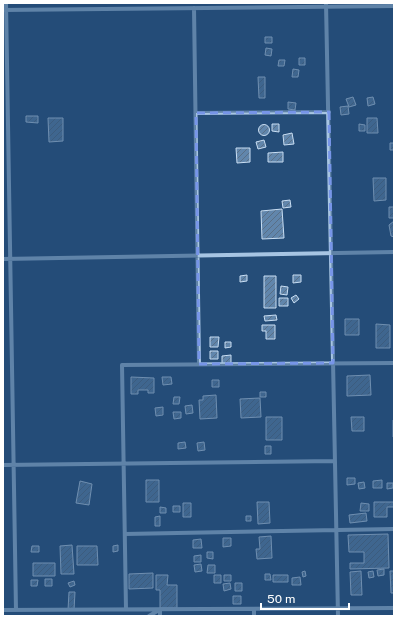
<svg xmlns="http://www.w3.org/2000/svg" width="397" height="619" viewBox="0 0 397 619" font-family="'Public Sans',sans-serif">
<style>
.building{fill:url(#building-hatch);stroke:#c9def3}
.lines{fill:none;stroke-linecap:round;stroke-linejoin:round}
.minor{stroke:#a7c5e3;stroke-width:4}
.marked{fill:none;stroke:#7795e8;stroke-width:3;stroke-dasharray:8 5;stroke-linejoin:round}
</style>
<defs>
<pattern id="building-hatch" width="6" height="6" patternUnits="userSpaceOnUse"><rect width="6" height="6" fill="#6186ac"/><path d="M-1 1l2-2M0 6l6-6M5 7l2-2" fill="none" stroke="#596f86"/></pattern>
</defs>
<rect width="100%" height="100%" fill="#254d78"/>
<path class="building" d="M265,37H272V43H265Z
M266,48L272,49L271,56L265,55Z
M299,58H305V65H299Z
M279,60H285L284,66H278Z
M293,69L299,70L298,77H292Z
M258,77H265V98H259Z
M353,97L356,105L349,107L346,99Z
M373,97L375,104L368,106L367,98Z
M288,102L296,103L295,110L288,109Z
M348,106L349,114L341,115L340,107Z
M26,116H38V123L26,122Z
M48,118H63V141L49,142Z
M367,118H377L378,133H367Z
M272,124H279V132L272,131Z
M359,124L365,125V131H359Z
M258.5 130a5.5 5.5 0 1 1 11 0a5.5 5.5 0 1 1-11 0Z
M292,133L294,144L284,145L283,135Z
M264,140L266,147L258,149L256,142Z
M390,143H394V150H390Z
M236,148H250V162L237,163Z
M283,152V162H268V153Z
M373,178H386V200L374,201Z
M290,200L291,207L283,208L282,201Z
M389,207H394V218H389Z
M282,209L284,238L262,239L261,211Z
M394,221V237L391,236L389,225Z
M247,275V281L240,282V276Z
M293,275H301V282L293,283Z
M264,276H276V308H264Z
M281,286L288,287L287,295L280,294Z
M296,295L299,299L294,303L291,298Z
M279,298H288V306H279Z
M276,315L277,320L265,321L264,316Z
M345,319H359V335H345Z
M376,324L390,325V348H376Z
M262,325H275V339H266V331H262Z
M210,337H219L218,347H210Z
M225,342H231V347L225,348Z
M210,351H218V359H210Z
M231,355V363L222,364V356Z
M370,375L371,395L347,396V376Z
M131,377L154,378V393H148V390H138V394H131Z
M162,377H171L172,384L163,385Z
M212,380H219V387H212Z
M260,392H266V397H260Z
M216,395L217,418L200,419L199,400H203V396Z
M174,397H180L179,404H173Z
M260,398L261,417L241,418L240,399Z
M192,405L193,413L186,414L185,406Z
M163,407V415L156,416L155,408Z
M173,412H181V418L174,419Z
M266,417H282V440H266Z
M351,417H364V431H352Z
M393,420H394V437H393Z
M185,442L186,448L178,449V443Z
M204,442L205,450L198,451L197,443Z
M265,446H271V454H265Z
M347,478H355V484L347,485Z
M146,480H159V502H146Z
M382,480V488H373V481Z
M80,481L92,484L89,505L76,503Z
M364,482L365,488L359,489L358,483Z
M387,483H393V488L387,489Z
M257,502H269L270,523L258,524Z
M374,502H394V507H387V517H374Z
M183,503H191V517H183Z
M361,503L369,504V511H360Z
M173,506H180V512H173Z
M160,507L166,508V513H160Z
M366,513L367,521L350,523L349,515Z
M160,516V526H155V517Z
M246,516H251V521H246Z
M388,534L389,568L350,569V563H364V552H349L348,535Z
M271,536L272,558L257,559L256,549H260L259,537Z
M223,538H231V546L223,547Z
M201,539L202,548H193V540Z
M72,545L74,574H61L60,546Z
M118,545V551L113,552V546Z
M32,546H39V552H31Z
M77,546H97L98,565H77Z
M207,552H213V559L207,558Z
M201,555V562H194V556Z
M33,563H55V576H33Z
M201,564L202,571L195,572L194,565Z
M208,565H215V573H207Z
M384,569V575L378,576L377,570Z
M305,571L306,576L303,577L302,572Z
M361,571L362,595H351L350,572Z
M373,571L374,577L369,578L368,572Z
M390,571H394V593H391Z
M153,573V588L129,589V574Z
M265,574H270L271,580H265Z
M156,575H168L167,585H177V608H160V590H156Z
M214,575H221V583H214Z
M224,575H231V581H224Z
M273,575H288V582H273Z
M300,577L301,585H292V578Z
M45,579H52V586H45Z
M31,580H38L37,586H31Z
M74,581L75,585L70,587L68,583Z
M230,583L231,589L224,591L223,584Z
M235,583H242V591H235Z
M69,592H75L74,610H68Z
M233,596H241V604H233Z"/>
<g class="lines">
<path class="minor" d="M6,3L16,610
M326,3L338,616
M194,8L199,364
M3,10L394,6
M196,113L329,112
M3,259L394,252
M3,465L335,461
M125,534L394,529
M126,609L122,365L394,363
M160,609V616
M254,609V616
M3,610L394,608
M149,616L159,610"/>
</g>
<path d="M0 0H397V619H0ZM329,112L333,363L199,364L196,113Z" fill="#254d78" fill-opacity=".55" fill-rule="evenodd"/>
<path class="marked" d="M329,112L333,363L199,364L196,113Z"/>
<rect width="397" height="619" fill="none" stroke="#ffffff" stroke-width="8"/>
<path d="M261 603v6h88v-6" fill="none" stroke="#ffffff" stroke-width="2"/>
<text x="267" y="603" font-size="12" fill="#ffffff" stroke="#254d78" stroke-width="3" paint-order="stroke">50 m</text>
</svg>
